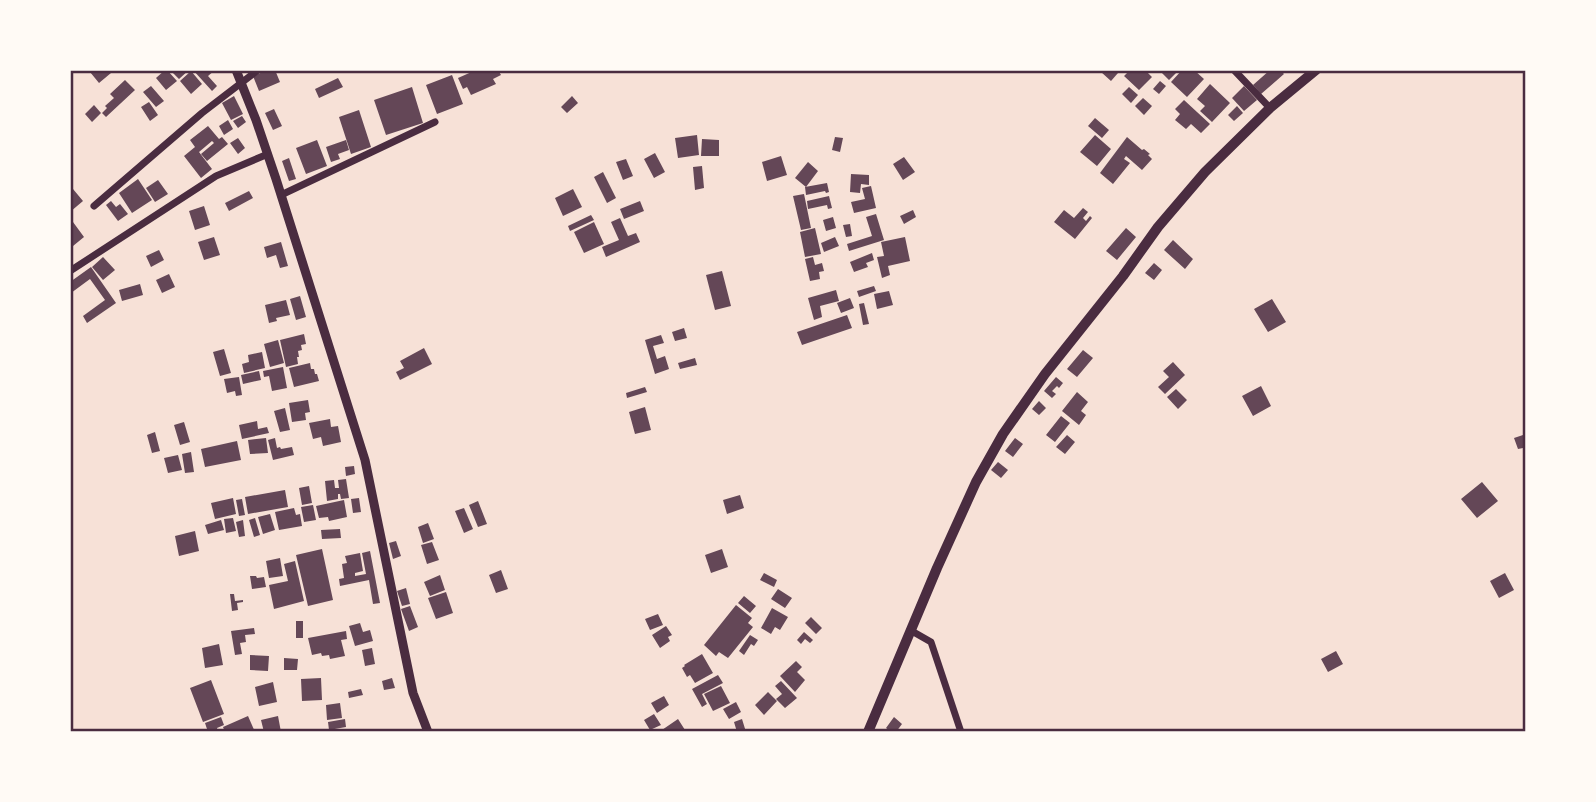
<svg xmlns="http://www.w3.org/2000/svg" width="1596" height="802" viewBox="0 0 1596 802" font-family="Karla,sans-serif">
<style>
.building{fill:#644757}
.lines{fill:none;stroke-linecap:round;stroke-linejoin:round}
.minor{stroke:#4a2c40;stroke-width:7}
.tertiary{stroke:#4a2c40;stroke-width:9}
.secondary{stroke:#4a2c40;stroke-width:10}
.neatline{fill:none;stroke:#4a2c40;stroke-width:2.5}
</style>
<rect width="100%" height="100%" fill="#f7e1d7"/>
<path class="building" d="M93,70H108L111,73L99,83L90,72Z
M165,70H167L177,81L166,90L156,78Z
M170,70H189L179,79Z
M193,70H215L208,76L217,86L212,91Z
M268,70H275L280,82L259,91L253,76Z
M476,70H498L501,75L493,79L496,84L471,95L467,87L463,89L458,78Z
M1103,70H1115L1118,73L1111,81L1101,72Z
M1130,70H1149L1147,72L1152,77L1139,90L1124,76Z
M1159,70H1179L1169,80Z
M1182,70H1194L1204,79L1187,97L1171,82Z
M1270,70H1280L1284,74L1261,94L1253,85Z
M191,71L202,84L191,94L180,81Z
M452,75L463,104L437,114L426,85Z
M338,78L343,87L319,98L315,89Z
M125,80L135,90L106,117L102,113L107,108L105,106L114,98L110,94Z
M1160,81L1166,86L1159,94L1153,89Z
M1210,84L1230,103L1212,122L1200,111L1205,106L1197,99Z
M151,86L164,101L156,107L143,92Z
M1244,86L1257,100L1244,111L1232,98Z
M412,87L423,123L386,135L374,100Z
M1129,87L1138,95L1131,103L1122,94Z
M234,96L243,114L231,120L222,103Z
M572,96L578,103L567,113L561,107Z
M1143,98L1152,106L1144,115L1135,106Z
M1184,100L1210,124L1201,133L1191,124L1186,129L1175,120L1180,114L1175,109Z
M149,102L158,115L150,121L141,107Z
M94,105L101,113L92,122L85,114Z
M1237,106L1243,113L1234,121L1228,115Z
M274,109L282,126L273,130L265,113Z
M359,110L371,147L351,154L339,117Z
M242,116L246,122L238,128L233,121Z
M1095,118L1109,130L1102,138L1088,126Z
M228,120L233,129L224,135L219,126Z
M208,126L219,139L222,137L228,144L207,161L201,154L214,143L212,141L199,152L212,169L201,178L184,156L195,147L190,140Z
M697,135L699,155L678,158L675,138Z
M1095,135L1111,149L1097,166L1080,152Z
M835,137L843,138L840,152L832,150Z
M1127,137L1142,150L1144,149L1150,154L1148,155L1152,159L1142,170L1126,156L1124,159L1130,163L1113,184L1100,173Z
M238,138L245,148L238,154L230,143Z
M702,139L719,140V156H701Z
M317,140L327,166L306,174L296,148Z
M346,140L349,150L338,154L340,159L331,162L326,147Z
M655,153L665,172L654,178L644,159Z
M781,156L787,175L767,181L762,162Z
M904,157L915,172L903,180L893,164Z
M289,158L296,179L289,181L282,161Z
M626,159L633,176L623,180L616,162Z
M808,162L818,171L806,187L795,178Z
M702,166L704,188L695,190L693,167Z
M603,172L616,198L607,203L594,177Z
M851,174L869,175V185L861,184L860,193L850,192Z
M138,179L152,200L132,213L119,193Z
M158,180L168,194L155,202L146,188Z
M827,183L829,192L826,193L825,191L806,195L805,187Z
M871,186L876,208L854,213L851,202L865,199L862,188Z
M73,189L83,201L70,212V191Z
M573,189L582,207L563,216L555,198Z
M249,191L253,198L229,211L225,203Z
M804,194L811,228L801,230L793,196Z
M829,196L832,208L828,209L827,205L808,209L807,201Z
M111,201L116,207L120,204L128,214L118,221L106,205Z
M640,201L644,211L624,219L620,209Z
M204,206L210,225L195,230L189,211Z
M1083,208L1088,212L1083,218L1086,221L1090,216L1092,218L1075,239L1054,222L1064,210L1074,218Z
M913,210L916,217L904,224L900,216Z
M876,214L884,240L849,251L847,244L872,236L866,217Z
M591,215L594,220L570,231L568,226Z
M833,217L836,228L826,231L823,220Z
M620,218L628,236L636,233L640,242L606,257L602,247L619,240L611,222Z
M73,222L84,237L73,246L70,242V224Z
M594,222L604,244L584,253L574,232Z
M850,224L852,236L846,237L843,225Z
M815,228L821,254L805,257L800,232Z
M1126,228L1136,237L1117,260L1106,251Z
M214,237L220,255L204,260L198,242Z
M835,237L839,246L824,252L821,243Z
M905,237L910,261L888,266L890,275L882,278L877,257L884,256L881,242Z
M1173,240L1193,259L1185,269L1164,250Z
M281,242L288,266L280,268L276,255L267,258L264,247Z
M159,250L164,260L151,267L146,256Z
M872,253L874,260L866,263L868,267L854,272L850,262Z
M103,257L115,270L103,280L92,267Z
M813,257L815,265L822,263L824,271L819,272L820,279L810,281L805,259Z
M1154,263L1162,270L1154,280L1145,273Z
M91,267L116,303L87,323L83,316L105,300L90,279L71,293L70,282Z
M722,271L731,306L715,310L706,275Z
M169,274L175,287L162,293L156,280Z
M140,284L143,295L122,301L119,290Z
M874,286L876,291L859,297L857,291Z
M836,290L839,301L820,306L822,317L814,320L808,298Z
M889,291L893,305L877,309L874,294Z
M300,296L306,317L296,320L290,299Z
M850,298L854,308L841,313L837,303Z
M1272,299L1286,322L1268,332L1254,309Z
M286,300L290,315L276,318L277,321L269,323L265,305Z
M864,303L869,324L863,325L859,304Z
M847,315L852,328L802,345L797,332Z
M684,328L687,338L675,341L672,332Z
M304,334L306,344L301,345L302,350L298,351L299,357H297L298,364L286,367L280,340Z
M661,335L664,343L653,346L657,359L665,356L669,369L655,374L645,340Z
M278,340L284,363L270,367L264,344Z
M424,348L432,364L400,380L396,372L404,368L400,361Z
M224,349L231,373L220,376L213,352Z
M1083,350L1093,358L1077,377L1067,369Z
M262,352L265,368L244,373L242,364L249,362L248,355Z
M695,358L697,365L680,369L678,363Z
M1173,362L1185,375L1165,394L1158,387L1169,377L1163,371Z
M310,363L311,369H314L315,374H317L319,381L294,387L289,368Z
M283,367L287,388L272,391L269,376L264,377L263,371Z
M259,371L261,380L243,384L241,375Z
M239,377L242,395L236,396L235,391L227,393L224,379Z
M1056,377L1063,383L1059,388L1057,386L1052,391L1056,394L1052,398L1044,391Z
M1261,386L1271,406L1253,416L1242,396Z
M645,387L647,392L627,398L626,393Z
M1176,389L1187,400L1178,409L1167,397Z
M1077,392L1088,402L1081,411L1086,415L1079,425L1062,411Z
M308,400L310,412L305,413L306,420L292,422L289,403Z
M1039,401L1046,408L1039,415L1032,409Z
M645,407L651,430L635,434L629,412Z
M285,408L290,430L280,432L274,411Z
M1061,416L1070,423L1055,442L1046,435Z
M330,419L331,427L338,426L341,442L323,446L321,437L313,439L309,423Z
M257,421L258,429L267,427L269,433L242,439L239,425Z
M184,422L190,442L180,445L174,425Z
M155,432L160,451L152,453L147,435Z
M1526,434V456L1523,448L1518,449L1514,438Z
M1067,435L1075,442L1065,454L1056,447Z
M266,438L268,453L250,454L248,440Z
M275,438L277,448L280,447L281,449L292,447L294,455L273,460L268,440Z
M1015,438L1023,444L1013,457L1005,451Z
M237,441L241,460L205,467L201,449Z
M191,452L194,472L185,473L182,454Z
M178,455L182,470L168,473L164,458Z
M998,462L1008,470L1001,478L991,470Z
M354,466L355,474L346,476L345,467Z
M346,479L349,498L341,499L340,494H338V499L327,501L325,481L334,480L335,488H339L338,480Z
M1482,482L1498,501L1477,518L1461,499Z
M309,486L312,503L302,505L299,488Z
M285,490L288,507L248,514L245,497Z
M740,495L744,508L727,514L723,500Z
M233,498L236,514L215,519L211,503Z
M359,498L361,512L353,513L351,499Z
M242,499L245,515L239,516L236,500Z
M344,500L347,517L329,521L328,517L319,518L316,506Z
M478,501L487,524L478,527L469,505Z
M313,505L316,520L304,522L301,507Z
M294,508L296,515L300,514L302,526L279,530L275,512Z
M464,508L473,529L464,533L455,511Z
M270,514L275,530L263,534L258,517Z
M233,518L236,531L226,533L224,519Z
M255,518L260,535L254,537L249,520Z
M221,520L224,530L208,534L205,525Z
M243,520L245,536L239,537L236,522Z
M428,523L434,539L423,543L418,527Z
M340,529L341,538L322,539L321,530Z
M195,531L199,551L179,556L175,536Z
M396,541L401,556L393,559L389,543Z
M432,542L439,560L427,564L421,545Z
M322,549L333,600L308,606L296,555Z
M722,549L728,567L711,573L705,555Z
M370,551L380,603L373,604L369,580L340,586L339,579L344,578L342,564L347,563L345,556L360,553L363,571L355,573V576L366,574L362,553Z
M280,558L283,576L269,578L266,561Z
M295,561L304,601L274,609L269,585L288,581L284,564Z
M501,570L508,589L496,593L489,575Z
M764,573L777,580L774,587L760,580Z
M1505,573L1514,590L1499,598L1490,581Z
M440,575L445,590L430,596L424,582Z
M250,576H256L257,578L264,577L266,587L252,589Z
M406,588L410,604L402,606L397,591Z
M778,589L792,598L785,608L771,599Z
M446,592L453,613L436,619L428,598Z
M230,594H234L235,601L243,600V602L237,603L238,610L232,611Z
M744,596L756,606L750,613L738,603Z
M736,605L752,618L748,623L753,627L728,658L719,652L716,656L704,645Z
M410,606L418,627L409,631L401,609Z
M772,608L788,617L780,630L775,627L771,634L761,628Z
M658,614L663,625L650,630L645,619Z
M811,617L822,628L816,634L805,623Z
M296,621H303V638H296Z
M360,623L363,632L370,630L373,641L355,646L349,626Z
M666,626L672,635L668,637L670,641L660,648L652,635Z
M254,628L255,634L245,635L246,642L240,643L242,654L235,655L231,631Z
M346,631L347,639L341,640L345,656L330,659L329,655L322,656L321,653L312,655L308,638Z
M804,632L813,640L810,643L805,639L801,644L797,640Z
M750,635L758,640L754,646L751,644L744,655L739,651Z
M219,644L223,665L205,668L202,648Z
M372,648L375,664L365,666L362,650Z
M1336,651L1343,664L1328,672L1321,659Z
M702,654L713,673L695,683L690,675L687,677L682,668L685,666L684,665Z
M250,655L269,656L268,671L250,670Z
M284,658L298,659L297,670H284Z
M796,661L802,667L797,672L805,680L795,692L780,676Z
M718,675L723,683L702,694L707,704L702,707L692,689Z
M321,678L322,700L302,701L301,679Z
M392,678L395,688L384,690L382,681Z
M211,680L224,714L203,722L190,688Z
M781,681L797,698L785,708L776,699L782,694L775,686Z
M273,682L277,702L259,706L255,687Z
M721,686L730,703L713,711L704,694Z
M361,689L363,695L349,698L348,692Z
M768,692L777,701L764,715L755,705Z
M664,696L669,705L657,713L651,703Z
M736,702L741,712L729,719L723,709Z
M340,703L342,718L327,720L326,705Z
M654,714L661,725L650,730L644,720Z
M248,716L255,732H225L223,727Z
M278,716L281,732H264L261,720Z
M221,717L224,725L217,728L218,732H208L205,723Z
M894,717L902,724L896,732H891L886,728Z
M345,719L346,727L329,730L328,722Z
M678,719L685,730L682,732H659Z
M742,719L746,732H737L734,722Z"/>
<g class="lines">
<path class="minor" d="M1234,70L1270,108
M281,195L435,122
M94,206L202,113L258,70
M70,271L216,176L268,154
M910,630L931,642L961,732"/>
<path class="tertiary" d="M236,70L256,120L276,179L365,460L413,693L428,732"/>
<path class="secondary" d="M868,732L937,568L976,482L1003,434L1045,374L1123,276L1158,227L1205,172L1270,108L1316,70"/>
</g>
<rect width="1596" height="802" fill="none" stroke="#fffaf5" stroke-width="144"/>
<rect x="72" y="72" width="1452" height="658" class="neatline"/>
</svg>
